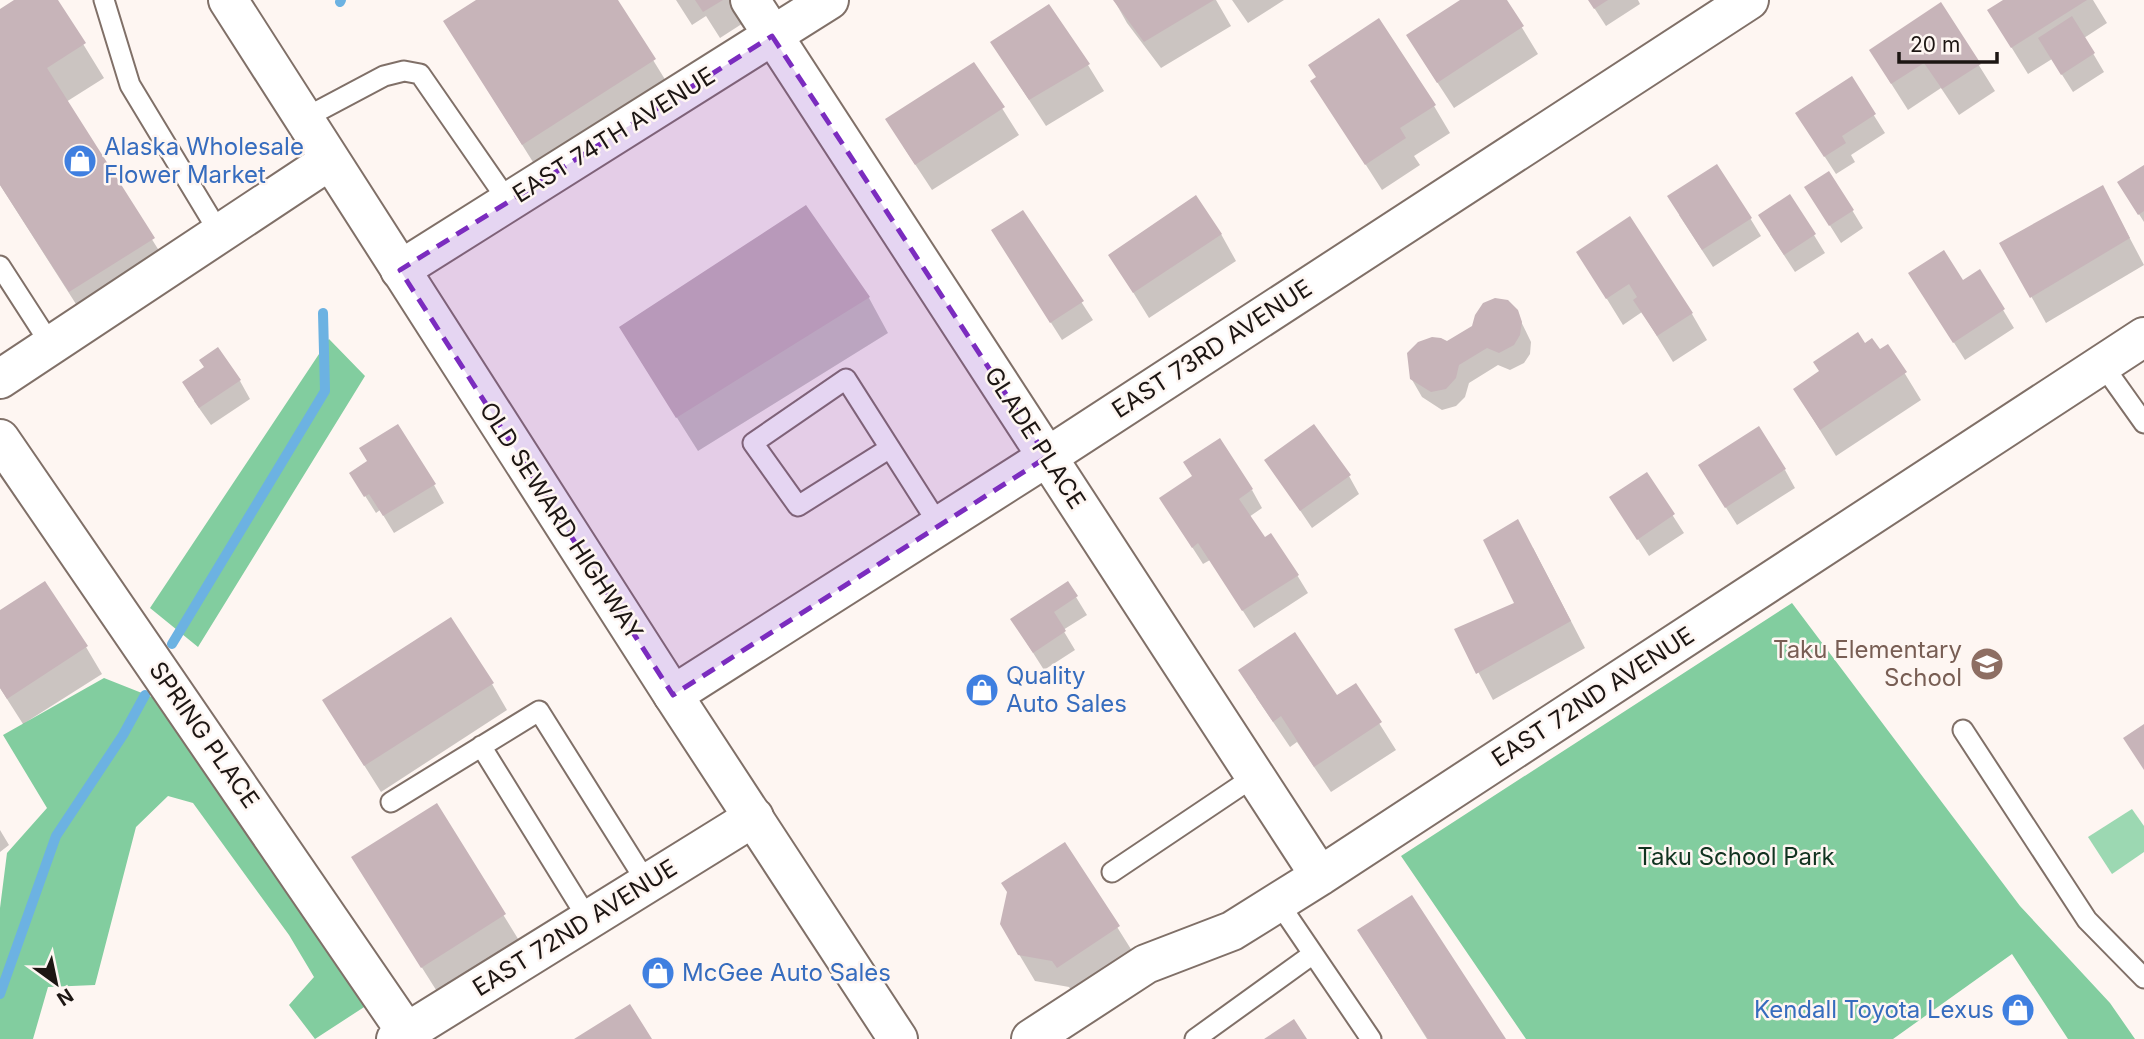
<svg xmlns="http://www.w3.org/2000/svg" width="2144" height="1039" viewBox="0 0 2144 1039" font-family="Inter,sans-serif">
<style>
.green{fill:#9cd8b2}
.forest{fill:#82cd9f}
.shadow{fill:#0003}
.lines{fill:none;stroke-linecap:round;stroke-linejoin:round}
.stream{stroke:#6cb2e2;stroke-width:10}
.building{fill:#c7b4b9}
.lane-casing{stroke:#807068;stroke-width:23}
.street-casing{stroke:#807068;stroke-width:42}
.secondary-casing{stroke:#807068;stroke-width:42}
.lane{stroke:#fff;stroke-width:19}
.street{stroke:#fff;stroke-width:38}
.secondary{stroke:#fff;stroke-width:38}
.marked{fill:#7b2cbf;fill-opacity:0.2;stroke:#7b2cbf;stroke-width:5;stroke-dasharray:14 9;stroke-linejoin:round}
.labels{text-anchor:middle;stroke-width:5;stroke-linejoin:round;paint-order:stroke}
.street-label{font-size:24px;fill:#1d1613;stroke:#fef6f2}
.shop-label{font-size:24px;fill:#366cbe;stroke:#fef6f2;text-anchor:start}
.education-label{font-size:24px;fill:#785e54;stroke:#fef6f2;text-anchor:end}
.park-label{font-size:24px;fill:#113320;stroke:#fef6f2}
</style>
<rect width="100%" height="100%" fill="#fef6f2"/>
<path class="green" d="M2132,809L2144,826V852L2112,874L2088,837Z"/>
<path class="forest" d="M329,339L365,376L198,647L150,608Z
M1792,603L2020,906L2110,1003L2135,1039H2068L2012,954L1893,1039H1526L1401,856Z
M104,678L157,699L378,998L315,1039L289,1005L314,977L289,935L193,803L168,796L136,827L95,985L48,987L33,1039H0V908L7,853L47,808L3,735Z"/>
<path class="shadow" d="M17,0H56L104,78L66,102L173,273L90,326L0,185V11Z
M480,0H616L674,94L543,178L445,22Z
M676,0H740L751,18L720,38L706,16L692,25Z
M1114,0H1216L1231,26L1161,68L1127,23Z
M1232,0H1284L1248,23Z
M1463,0H1505L1538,54L1454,108L1424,62Z
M1589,0H1638L1640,4L1606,26Z
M2006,0H2093L2107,23L2084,38L2104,72L2073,92L2052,59L2028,74L2005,37Z
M1941,5L1995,91L1959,115L1941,88L1908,110L1887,77Z
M992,43L1088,65L1104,91L1046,126Z
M974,64L1019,135L932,190L903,146Z
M1851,79L1885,133L1851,155L1855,162L1836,174L1808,131Z
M1312,81L1434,106L1450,133L1414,156L1420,165L1382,190Z
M2144,167V222L2130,200Z
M1790,196L1825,253L1795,272L1770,234Z
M1817,205L1852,210L1863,228L1841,243Z
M806,207L869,298L888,333L698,451L641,361Z
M1023,212L1093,320L1062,340L1004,249Z
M2117,214L2144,265L2046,323L2002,244Z
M1679,215L1750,218L1761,236L1713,267Z
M1221,234L1236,261L1149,318L1110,255Z
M1578,252L1692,314L1707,340L1673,362L1642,312L1623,325Z
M1980,272L2014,328L1965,360L1921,291L1963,282Z
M1516,311L1531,342L1530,354L1524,363L1510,370L1498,365L1469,383L1465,397L1456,406L1442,410L1422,397L1411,378L1447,344Z
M1864,346L1880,352L1888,346L1921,400L1836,456L1795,390Z
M205,368L240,381L250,399L211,425L194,401Z
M1266,460L1349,476L1359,494L1312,528Z
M1785,470L1795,488L1737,525L1711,484Z
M1646,474L1684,533L1649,556L1622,515Z
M434,485L444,503L394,533L380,510L376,513L362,491Z
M1252,490L1262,508L1249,517L1264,540L1297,575L1308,593L1254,628L1210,560L1203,564L1172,516Z
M1533,548L1585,648L1493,700L1456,630L1516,604Z
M1068,584L1087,615L1063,630L1075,650L1044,670L1023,637Z
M0,612L86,647L102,674L23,724L0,688Z
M492,684L507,710L381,792L340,727Z
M1355,685L1396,750L1331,792L1297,742L1290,747L1256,697L1336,698Z
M436,806L520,942L438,993L369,884Z
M0,830L9,845L0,852Z
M1065,844L1134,954L1073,993L1069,987L1035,981L1001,924Z
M1359,931L1504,1039H1427Z"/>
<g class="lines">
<path class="stream" d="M340,2L341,0
M172,644L325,391L323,313
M0,994L56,836L123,735L145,695"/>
</g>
<path class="building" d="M14,0H58L86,43L47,68L155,238L69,292L0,185V9Z
M476,0H618L656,59L522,145L443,21Z
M695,0H723L703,12Z
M1113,0H1214L1144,42Z
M1460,0H1507L1524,26L1437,83L1406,35Z
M1588,0H1608L1594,9Z
M2003,0H2087L2011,48L1987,10Z
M1941,2L1981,64L1942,89L1924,63L1891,84L1869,50Z
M1049,4L1090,64L1029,100L990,42Z
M2072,16L2095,53L2061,75L2038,38Z
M1379,18L1436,105L1400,128L1406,138L1365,165L1310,81L1316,77L1308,65Z
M974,62L1005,107L915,165L885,119Z
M1852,76L1876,114L1842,136L1846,143L1824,157L1795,113Z
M1717,164L1752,218L1702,250L1667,196Z
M2144,165V211L2138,215L2117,182Z
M1829,171L1854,210L1829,226L1804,187Z
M2103,185L2130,238L2030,298L1999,243Z
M1790,194L1816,234L1784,255L1758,215Z
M1196,195L1222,234L1133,293L1108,255Z
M806,205L870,297L676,418L619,327Z
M1023,210L1084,301L1050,323L991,230Z
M1630,216L1693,313L1657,336L1633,300L1637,297L1629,284L1606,299L1576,252Z
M1944,250L1963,280L1980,269L2005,309L1953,343L1908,273Z
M1495,298L1508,300L1518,310L1522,322L1520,335L1514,345L1499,353L1487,348L1459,365L1456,378L1446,389L1431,392L1410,379L1407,353L1418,342L1432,337L1441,338L1447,341L1472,326L1475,315L1483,303Z
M1858,332L1865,343L1872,338L1880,349L1888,344L1907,372L1820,430L1793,389L1819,371L1813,362Z
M218,347L241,380L199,408L182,382L204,367L199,360Z
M398,424L436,484L383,516L369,494L364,497L349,473L367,461L359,448Z
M1314,424L1351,475L1300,511L1264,460Z
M1759,426L1786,469L1725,508L1698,465Z
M1220,438L1253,489L1239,499L1265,537L1271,533L1299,575L1242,611L1198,543L1192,548L1159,498L1192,476L1183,462Z
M1647,472L1675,514L1637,540L1609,497Z
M1518,519L1571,621L1476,674L1454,629L1514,603L1483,540Z
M45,581L88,646L7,699L0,688V610Z
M1068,581L1078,596L1054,612L1066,631L1033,653L1010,619Z
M451,617L494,683L364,766L322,700Z
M1295,632L1337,695L1356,683L1382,722L1314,767L1281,716L1273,722L1238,670Z
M2144,724V770L2123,738Z
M437,803L506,914L421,968L351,857Z
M1065,842L1120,926L1057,968L1052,961L1018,955L1000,924L1007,892L1001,883Z
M1412,895L1506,1039H1428L1357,930Z
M630,1004L652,1039H574Z
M1294,1019L1307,1039H1264Z"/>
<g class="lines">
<defs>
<path id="lane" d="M104,0L130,85L220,234
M303,119L384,76L404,71L420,74L508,201
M0,266L51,345
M2102,364L2144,423
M890,448L798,506L753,443L846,379L939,525
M1963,730L2087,920L2144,978
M481,746L588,919
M391,802L539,711L647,883
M1112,872L1255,776
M1278,902L1371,1039
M1195,1039L1313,954"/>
<path id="street" d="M750,0L1320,876
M400,270L829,0
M0,379L329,161
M0,439L411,1039
M673,695L1047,457L1749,0
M396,1039L754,817
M1031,1039L1146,964L1232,931L1320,876L2144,337"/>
<path id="secondary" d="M228,0L673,695L898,1039"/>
</defs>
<use href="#lane" class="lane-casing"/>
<use href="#street" class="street-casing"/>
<use href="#secondary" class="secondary-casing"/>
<use href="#lane" class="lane"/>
<use href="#street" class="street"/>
<use href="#secondary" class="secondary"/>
</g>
<path class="marked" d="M772,36L1047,457L673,695L400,270Z"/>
<defs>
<symbol id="shop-disc" viewBox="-11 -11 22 22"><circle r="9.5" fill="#3f7fe0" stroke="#fef6f2"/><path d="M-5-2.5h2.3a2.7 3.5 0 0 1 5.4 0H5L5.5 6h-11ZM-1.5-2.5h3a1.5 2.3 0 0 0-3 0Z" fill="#fff"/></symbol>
<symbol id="school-disc" viewBox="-11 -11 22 22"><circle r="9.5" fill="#8d6e63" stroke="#fef6f2"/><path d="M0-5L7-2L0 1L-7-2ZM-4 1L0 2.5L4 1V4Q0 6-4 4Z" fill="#fff"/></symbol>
</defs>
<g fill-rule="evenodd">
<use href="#shop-disc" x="61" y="142" width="38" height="38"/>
<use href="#school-disc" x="1968" y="645" width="38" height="38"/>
<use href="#shop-disc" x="963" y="671" width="38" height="38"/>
<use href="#shop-disc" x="639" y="954" width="38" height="38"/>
<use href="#shop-disc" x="1999" y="991" width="38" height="38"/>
</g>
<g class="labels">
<g class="street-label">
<text transform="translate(614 135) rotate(-32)" y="8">EAST 74TH AVENUE</text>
<text transform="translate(1212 349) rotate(-33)" y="8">EAST 73RD AVENUE</text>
<text transform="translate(1035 438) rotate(57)" y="8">GLADE PLACE</text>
<text transform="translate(561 521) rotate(57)" y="8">OLD SEWARD HIGHWAY</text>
<text transform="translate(1593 697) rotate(-33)" y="8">EAST 72ND AVENUE</text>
<text transform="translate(204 735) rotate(55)" y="8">SPRING PLACE</text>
<text transform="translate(575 928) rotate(-32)" y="8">EAST 72ND AVENUE</text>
</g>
<g class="shop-label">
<text x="104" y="155">Alaska Wholesale<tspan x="104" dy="28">Flower Market</tspan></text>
<text x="1006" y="684">Quality<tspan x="1006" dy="28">Auto Sales</tspan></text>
<text x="682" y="981">McGee Auto Sales</text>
<text x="1994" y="1018" text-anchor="end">Kendall Toyota Lexus</text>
</g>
<g class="education-label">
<text x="1962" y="658">Taku Elementary<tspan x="1962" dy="28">School</tspan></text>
</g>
<g class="park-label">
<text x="1736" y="865">Taku School Park</text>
</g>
</g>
<g transform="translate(56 983) rotate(147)" stroke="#fef6f2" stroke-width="5" paint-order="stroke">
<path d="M0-5L12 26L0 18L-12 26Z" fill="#1d1613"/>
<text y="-10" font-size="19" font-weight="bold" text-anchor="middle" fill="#1d1613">N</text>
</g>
<path d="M1899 52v10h98v-10" fill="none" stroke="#1d1613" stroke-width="3.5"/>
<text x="1910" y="52" font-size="21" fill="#1d1613" stroke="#fef6f2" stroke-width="5" paint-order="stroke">20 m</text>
</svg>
